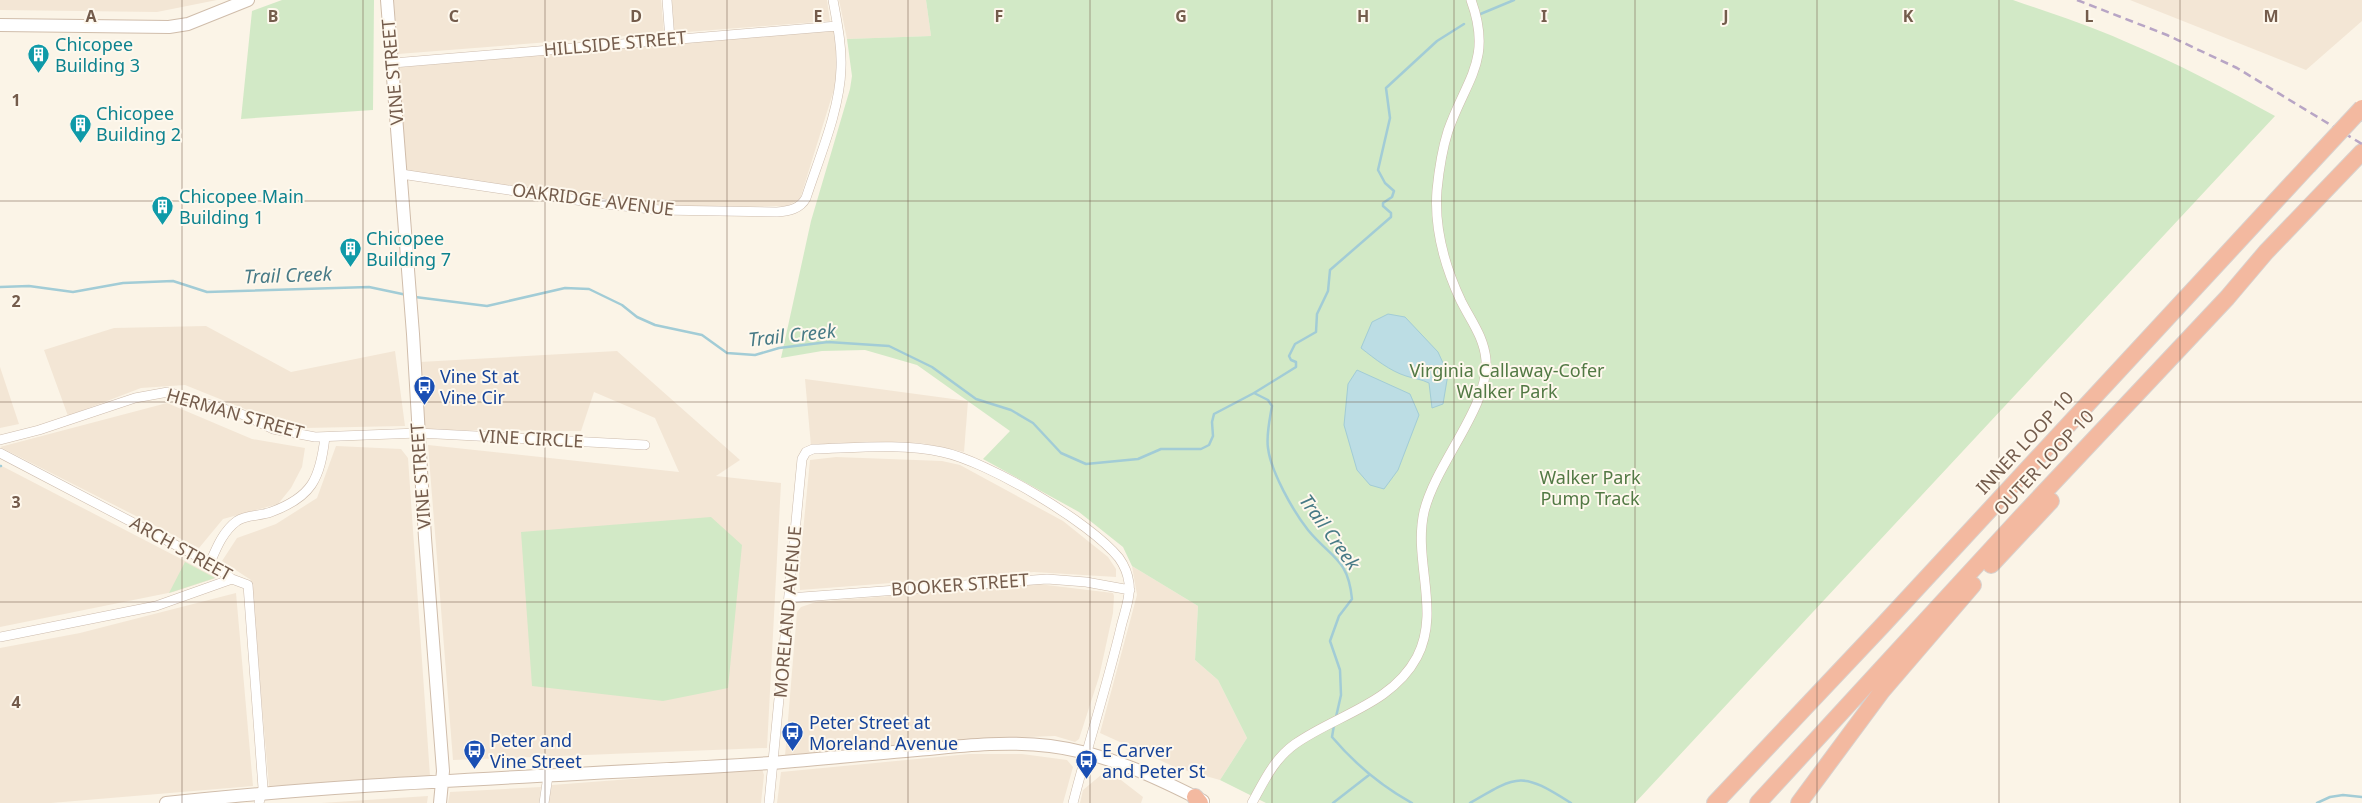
<svg xmlns="http://www.w3.org/2000/svg" width="2362" height="803" viewBox="0 0 2362 803" font-family="'Noto Sans',sans-serif">
<style>
.residential{fill:#f3e6d5}
.green{fill:#d2e9c6}
.water{fill:#bcdde4;stroke:#a2ccd6}
.lines{fill:none;stroke-linecap:round;stroke-linejoin:round}
.stream{stroke:#a2ccd6;stroke-width:2.5}
.street-casing{stroke:#cdbcad;stroke-width:10}
.secondary-casing{stroke:#d0bdab;stroke-width:14}
.highway-casing{stroke:#d8d1cd;stroke-width:18}
.street{stroke:#fff;stroke-width:9}
.secondary{stroke:#fff;stroke-width:12}
.highway{stroke:#f3b9a0;stroke-width:16}
.rail{stroke:#b8a5c5;stroke-width:2.5;stroke-dasharray:8 5;stroke-linecap:butt}
.highway-bridge-casing{stroke:#d8d1cd;stroke-width:18;stroke-linecap:butt}
.highway-bridge{stroke:#f3b9a0;stroke-width:16}
.grid{fill:none;stroke:#745c4c;stroke-width:1;stroke-opacity:0.55}
.labels{text-anchor:middle;stroke-width:4;stroke-linejoin:round;paint-order:stroke}
.street-label{font-size:18px;fill:#745c4c;stroke:#fef8ed}
.culture-label{font-size:18px;fill:#0d838f;stroke:#fef8ed;text-anchor:start}
.park-label{font-size:18px;fill:#527944;stroke:#fef8ed}
.transit-label{font-size:18px;fill:#164399;stroke:#fef8ed;text-anchor:start}
.water-label{font-size:19px;font-style:italic;fill:#477a86;stroke:#fef8ed}
.grid-label{font-size:16px;text-anchor:middle;font-weight:bold;fill:#745c4c;stroke:#fef8ed;stroke-width:4;stroke-linejoin:round;paint-order:stroke}
</style>
<rect width="100%" height="100%" fill="#fbf4e7"/>
<path class="residential" d="M0,0H217L157,12L0,10Z
M394,0H661L664,33L398,54Z
M672,0H827L830,21L674,33Z
M839,0H926L931,36L847,39Z
M2130,0H2362V21L2306,70Z
M834,30L838,53L836,83L800,199L787,206L697,207L627,203L407,171L398,69L402,67Z
M206,326L291,372L395,351L405,426L304,428L265,417L185,385L141,388L68,416L44,350L114,328Z
M617,351L740,460L716,476L781,483L767,748L453,760L428,445L679,472L655,418L594,392L581,431L423,430L420,362Z
M0,367L19,424L0,428Z
M805,379L968,401L964,452L921,443L870,442L811,446Z
M167,403L252,439L305,448L302,467L291,488L278,504L223,519L199,548L0,447Z
M336,446L401,449L408,458L430,776L269,786L251,580L222,561L237,538L276,524L317,498Z
M836,457L942,461L960,465L1063,521L1108,557L1116,569V577L1034,572L800,590L799,573L810,460Z
M0,465L212,575L216,578L173,592L0,627Z
M1132,566L1198,606L1195,660L1218,680L1247,738L1220,780L1177,768L1100,733L1137,595Z
M1038,584L1113,593L1114,596L1113,613L1099,677L1079,739L1075,742L1055,736L976,739L785,756L797,612L801,607L816,602Z
M236,593L253,786L51,803H0V648L80,633Z
M969,754H1022L1067,760L1073,767L1063,803H777L781,772Z
M762,769L764,775L761,803H548L552,785Z
M1101,775L1121,780L1143,797L1141,803H1080L1083,790Z
M541,787L539,803H448L450,792Z
M428,796L427,803H321Z"/>
<path class="green" d="M282,0H374L373,110L241,119L252,11Z
M926,0H2013C2050,13 2088,25 2124,41C2177,63 2226,89 2275,116L1635,803H1266L1220,780L1247,738L1218,680L1195,660L1198,606L1132,566L1123,547L1079,512L983,459L1010,431L917,365L865,350L822,351L781,358L811,221L850,89L852,76L847,39L931,36Z
M711,517L742,545L728,688L663,701L532,686L521,532Z
M185,562L215,578L169,593Z"/>
<path class="water" d="M1388,314L1405,317L1438,352L1448,374L1443,404L1432,408L1429,383C1421,379 1415,379 1406,376C1390,371 1375,359 1361,348L1372,322Z
M1357,370L1410,394L1419,415L1398,470L1384,489L1370,485L1357,470L1344,425L1348,384Z"/>
<g class="lines">
<path class="stream" d="M1478,15L1514,0
M0,287L29,286L73,292L123,283L173,281L207,292L369,287L407,295
M415,297L487,306L565,288L589,289L622,305L637,317L655,325L702,335L727,353L755,355L779,348L828,342L889,346L932,367L976,399L1011,410L1033,423L1061,453L1086,464L1138,459L1161,449H1201L1209,445L1213,436L1212,422L1214,414L1254,393L1296,367V362L1291,360L1289,356L1295,344L1316,332L1317,314L1328,291L1330,270L1391,217V213L1383,206V203L1392,197L1394,191L1385,183L1378,170L1390,118L1386,88L1437,41L1464,24
M1254,393L1268,400L1272,406C1270,418 1266,435 1268,448C1271,472 1293,511 1308,530C1331,558 1348,558 1352,599L1339,616L1330,641L1340,670L1341,695L1336,717
M0,466H1
M1334,725L1332,737C1355,764 1381,786 1412,803
M1333,803L1369,775
M1470,803C1519,774 1522,772 1571,803
M2317,803L2330,797L2343,795L2362,797"/>
<defs>
<path id="street" d="M667,0L670,40
M393,63L837,26
M401,174L596,203L660,210L777,212C789,211 800,209 806,198C819,158 840,110 841,68C842,46 837,22 833,0
M0,440L39,430L135,398L168,392L244,415L273,429L315,437L418,433L645,445
M0,453L210,563L232,579L248,585L263,788L259,803
M210,563C216,549 223,531 237,521C246,515 260,516 271,512C312,497 320,479 325,437
M789,598L1047,579L1086,582L1130,590
M0,637L156,606L232,579
M544,803L548,776
M769,803L802,459L806,452L813,449C855,448 900,443 942,452C987,461 1090,522 1119,558C1124,565 1128,575 1129,583C1131,597 1124,614 1121,627C1107,686 1088,744 1073,803
M1252,803C1264,781 1274,759 1295,744C1336,715 1392,704 1417,657C1441,611 1413,561 1424,512C1436,462 1489,408 1486,360C1484,337 1471,321 1461,301C1445,267 1434,228 1437,190C1439,170 1442,150 1448,131C1466,79 1493,60 1471,0"/>
<path id="secondary" d="M387,0L413,334L425,538L443,771L440,803
M0,25L169,27L188,24L248,0
M166,803C367,781 570,776 771,763C824,759 876,753 929,749C969,745 1010,741 1050,746C1105,753 1154,776 1203,801"/>
<path id="highway" d="M1991,565L2051,501
M1195,797L1200,803
M1715,803L1882,626L2308,166
M1758,803L2020,518L2227,298L2266,252L2362,152
M1799,803L1882,691L1973,585"/>
</defs>
<use href="#street" class="street-casing"/>
<use href="#secondary" class="secondary-casing"/>
<use href="#highway" class="highway-casing"/>
<use href="#street" class="street"/>
<use href="#secondary" class="secondary"/>
<use href="#highway" class="highway"/>
<path class="rail" d="M2077,0L2167,35L2237,68L2362,144"/>
<defs>
<path id="highway-bridge" d="M2308,166L2362,108"/>
</defs>
<use href="#highway-bridge" class="highway-bridge-casing"/>
<use href="#highway-bridge" class="highway-bridge"/>
</g>
<path class="grid" d="M182,0V803M363,0V803M545,0V803M727,0V803M908,0V803M1090,0V803M1272,0V803M1454,0V803M1635,0V803M1817,0V803M1999,0V803M2180,0V803M0,201H2362M0,402H2362M0,602H2362"/>
<defs>
<symbol id="building-pin" viewBox="-11 -11 22 30"><path d="M0 17L-7.5 6A9.5 9.5 0 1 1 7.5 6Z" fill="#0f9aa8" stroke="#fef8ed"/><path d="M-4-6H4V6H1V3H-1V6H-4ZM-2.5-4.3h1.7v1.8h-1.7ZM.8-4.3h1.7v1.8H.8ZM-2.5-1h1.7V.8h-1.7ZM.8-1h1.7V.8H.8Z" fill="#fff"/></symbol>
<symbol id="bus-pin" viewBox="-11 -11 22 30"><path d="M0 17L-7.5 6A9.5 9.5 0 1 1 7.5 6Z" fill="#1a4fb4" stroke="#fef8ed"/><path d="M-5-6H5V4H4V6H2V4H-2V6H-4V4H-5ZM-3.5-4V0h7V-4ZM-3.5 1.2v1.5H-2V1.2ZM2 1.2v1.5H3.5V1.2Z" fill="#fff"/></symbol>
</defs>
<g fill-rule="evenodd">
<use href="#building-pin" x="26" y="42" width="25" height="34"/>
<use href="#building-pin" x="68" y="112" width="25" height="34"/>
<use href="#building-pin" x="150" y="194" width="25" height="34"/>
<use href="#building-pin" x="338" y="236" width="25" height="34"/>
<use href="#bus-pin" x="412" y="374" width="25" height="34"/>
<use href="#bus-pin" x="780" y="720" width="25" height="34"/>
<use href="#bus-pin" x="462" y="738" width="25" height="34"/>
<use href="#bus-pin" x="1074" y="748" width="25" height="34"/>
</g>
<g class="labels">
<g class="street-label">
<text transform="translate(615 44) rotate(-5)" y="6">HILLSIDE STREET</text>
<text transform="translate(393 72) rotate(-95)" y="6">VINE STREET</text>
<text transform="translate(593 200) rotate(7)" y="6">OAKRIDGE AVENUE</text>
<text transform="translate(235 414) rotate(16)" y="6">HERMAN STREET</text>
<text transform="translate(531 439) rotate(3)" y="6">VINE CIRCLE</text>
<text transform="translate(2025 443) rotate(-47)" y="6">INNER LOOP 10</text>
<text transform="translate(2044 463) rotate(-47)" y="6">OUTER LOOP 10</text>
<text transform="translate(421 476) rotate(-94)" y="6">VINE STREET</text>
<text transform="translate(181 549) rotate(29)" y="6">ARCH STREET</text>
<text transform="translate(960 585) rotate(-4)" y="6">BOOKER STREET</text>
<text transform="translate(788 612) rotate(-85)" y="6">MORELAND AVENUE</text>
</g>
<g class="culture-label">
<text x="55" y="51">Chicopee<tspan x="55" dy="21">Building 3</tspan></text>
<text x="96" y="120">Chicopee<tspan x="96" dy="21">Building 2</tspan></text>
<text x="179" y="203">Chicopee Main<tspan x="179" dy="21">Building 1</tspan></text>
<text x="366" y="245">Chicopee<tspan x="366" dy="21">Building 7</tspan></text>
</g>
<g class="park-label">
<text x="1507" y="377">Virginia Callaway-Cofer<tspan x="1507" dy="21">Walker Park</tspan></text>
<text x="1590" y="484">Walker Park<tspan x="1590" dy="21">Pump Track</tspan></text>
</g>
<g class="transit-label">
<text x="440" y="383">Vine St at<tspan x="440" dy="21">Vine Cir</tspan></text>
<text x="809" y="729">Peter Street at<tspan x="809" dy="21">Moreland Avenue</tspan></text>
<text x="490" y="747">Peter and<tspan x="490" dy="21">Vine Street</tspan></text>
<text x="1102" y="757">E Carver<tspan x="1102" dy="21">and Peter St</tspan></text>
</g>
<g class="water-label">
<text transform="translate(288 275) rotate(-2)" y="7">Trail Creek</text>
<text transform="translate(792 335) rotate(-6)" y="7">Trail Creek</text>
<text transform="translate(1330 532) rotate(54)" y="7">Trail Creek</text>
</g>
</g>
<g class="grid-label">
<text x="91" y="22">A</text>
<text x="273" y="22">B</text>
<text x="454" y="22">C</text>
<text x="636" y="22">D</text>
<text x="818" y="22">E</text>
<text x="999" y="22">F</text>
<text x="1181" y="22">G</text>
<text x="1363" y="22">H</text>
<text x="1544" y="22">I</text>
<text x="1726" y="22">J</text>
<text x="1908" y="22">K</text>
<text x="2089" y="22">L</text>
<text x="2271" y="22">M</text>
<text x="16" y="106">1</text>
<text x="16" y="307">2</text>
<text x="16" y="508">3</text>
<text x="16" y="708">4</text>
</g>
</svg>
